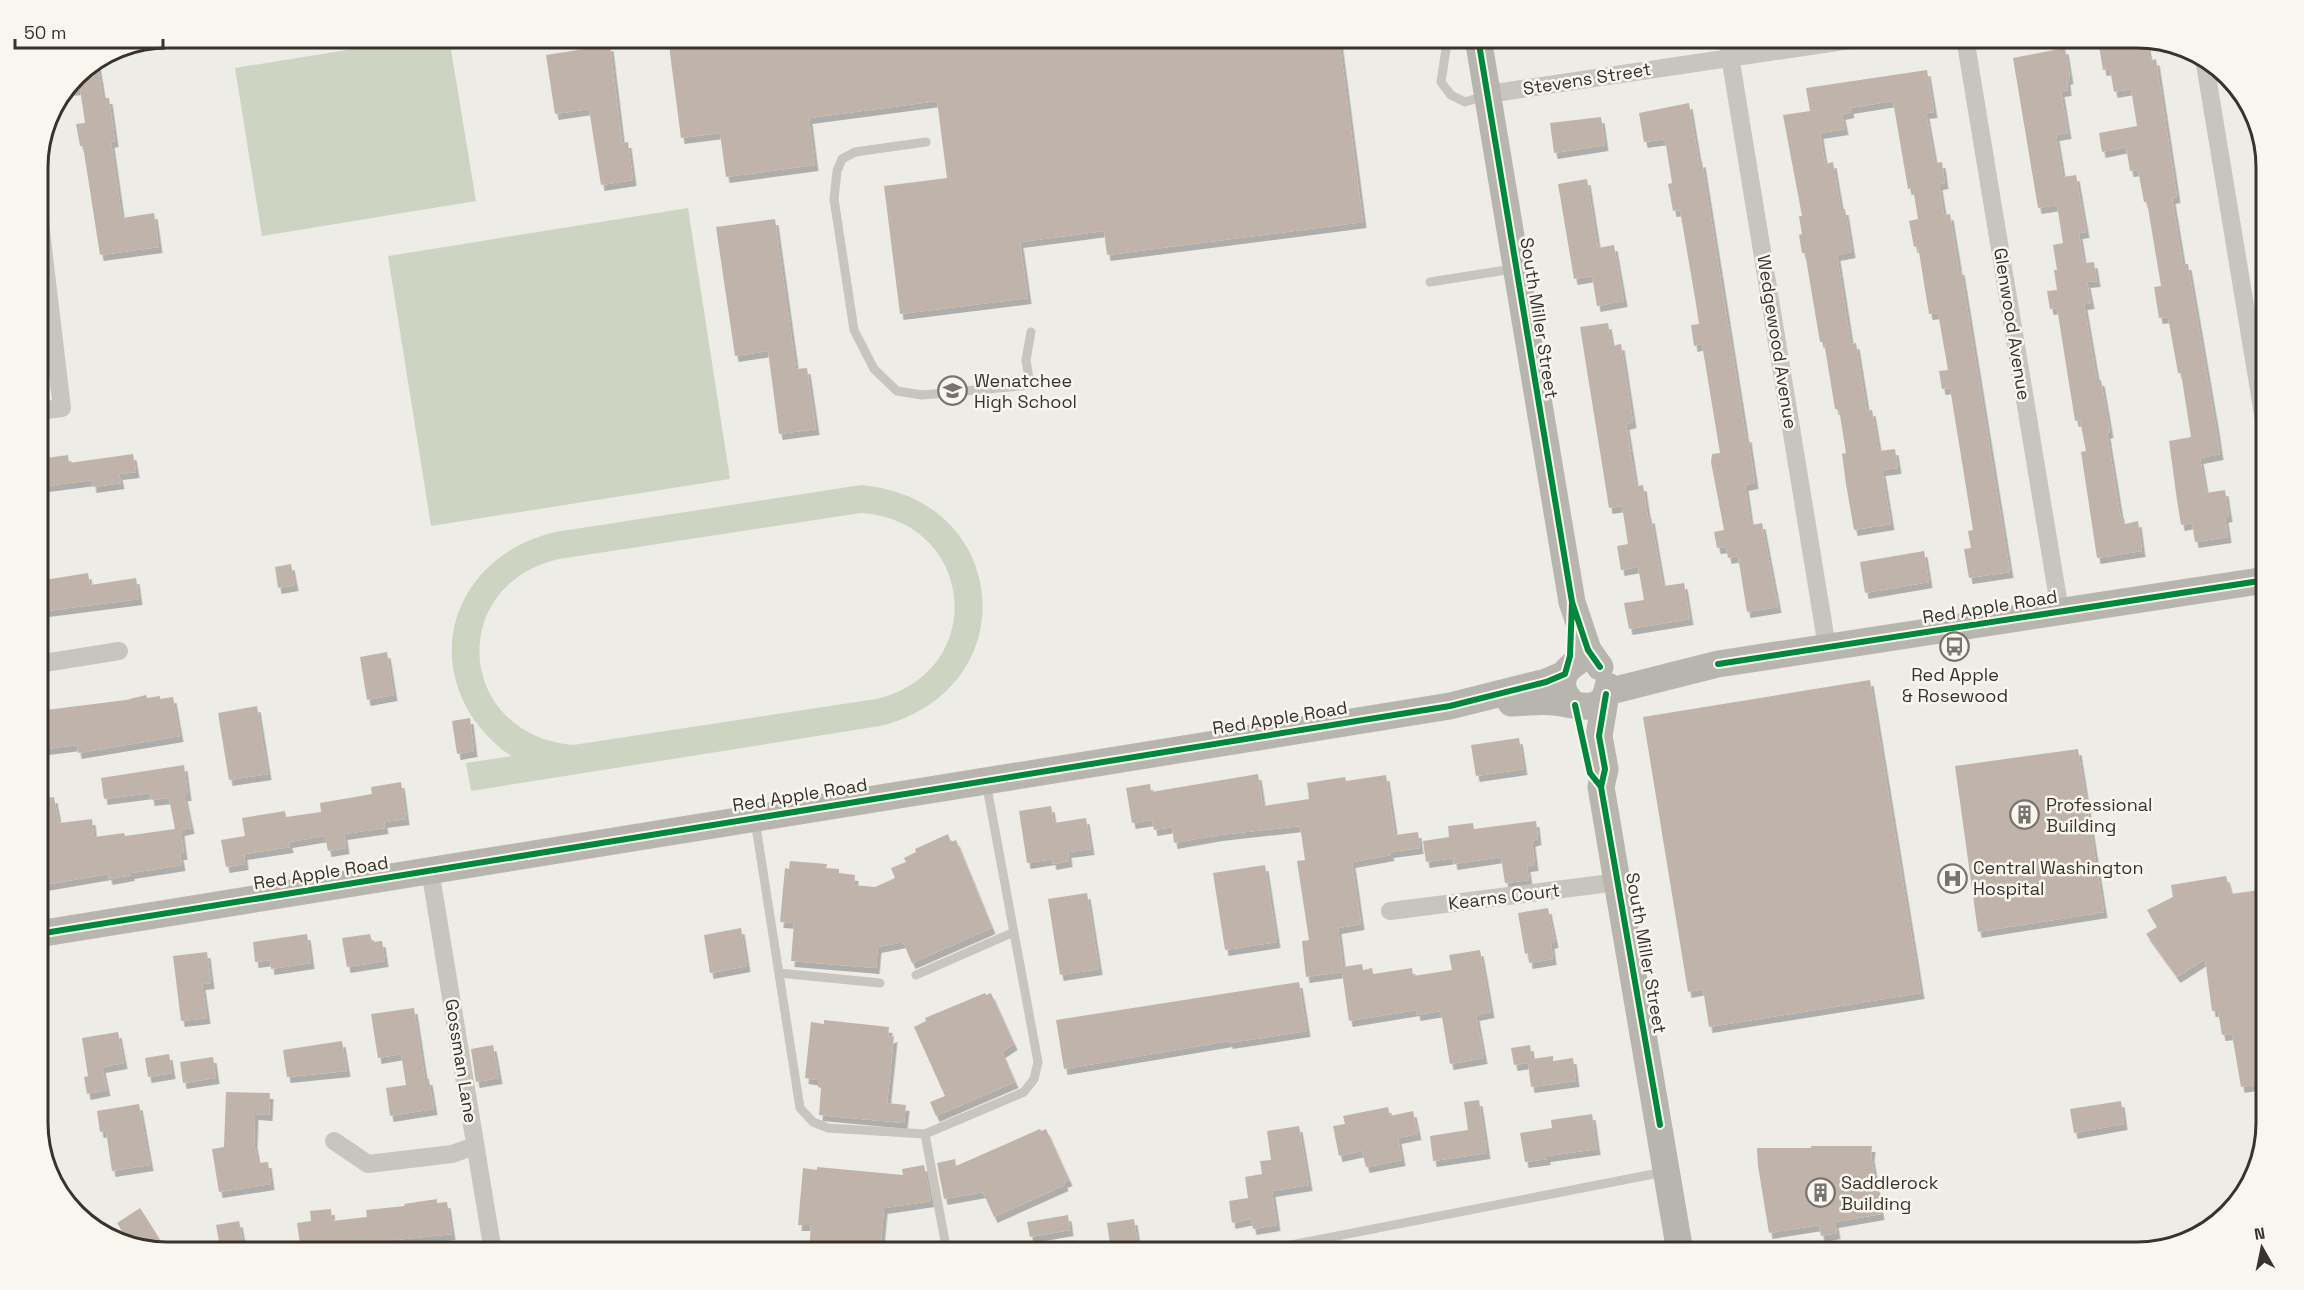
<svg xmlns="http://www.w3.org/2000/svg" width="2304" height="1290" viewBox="0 0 2304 1290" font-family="'Space Grotesk',sans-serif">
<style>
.green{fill:#cdd4c2;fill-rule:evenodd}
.building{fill:#c0b4aa;filter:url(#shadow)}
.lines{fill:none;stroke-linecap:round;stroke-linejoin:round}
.lane{stroke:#c8c4be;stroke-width:9}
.street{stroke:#c8c4be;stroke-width:18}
.secondary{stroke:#b8b5af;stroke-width:27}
.cycleway-casing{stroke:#f9f6ef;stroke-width:10}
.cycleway{stroke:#00873e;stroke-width:6}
.labels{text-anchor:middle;stroke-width:5;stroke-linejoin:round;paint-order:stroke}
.street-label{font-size:18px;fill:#39322d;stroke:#f9f6ef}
.poi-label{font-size:18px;fill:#39322d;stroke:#f9f6ef;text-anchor:start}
.rim{fill:none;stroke:#39322d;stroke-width:3}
</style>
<defs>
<filter id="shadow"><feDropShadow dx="3.5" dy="6" stdDeviation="0" flood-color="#0004"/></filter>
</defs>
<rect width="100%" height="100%" fill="#eeece6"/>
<path class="green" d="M421,38H449L476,201L262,236L235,68Z
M688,208L730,479L431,526L388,256Z
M861,485C1012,498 1027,690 880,726L471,791L466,763L511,756C415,688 440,560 555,532ZM861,513C977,521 989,673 876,699L573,745C457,735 445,585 559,559Z"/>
<path class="building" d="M668,38H1339L1363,222L1107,255L1104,231L1020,242L1028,298L900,314L884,186L947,178L937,101L809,118L815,165L726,177L720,133L681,138Z
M2141,39L2146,40L2150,61L2156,59L2177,197L2172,198L2183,264H2188L2216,427L2220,454L2200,458L2206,493L2225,490L2229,516L2225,517L2228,537L2195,542L2192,523L2181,525L2177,500L2169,441L2191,437L2181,373H2178L2168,317L2159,318L2154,287L2161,286L2147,202H2144L2138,170L2130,171L2126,147L2102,152L2099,133L2137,126L2131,89L2114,92L2110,69L2103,70L2099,46Z
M610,45L622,143L628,142L633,180L601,185L589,109L555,114L546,55Z
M2065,48L2070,78L2067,79L2068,90L2061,91L2068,133L2056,135L2063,177L2076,175L2086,232L2079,233L2084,263L2094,262L2097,281L2087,282L2091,303L2084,304L2097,380H2101L2110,432L2107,433L2121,519L2124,518L2125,524L2138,521L2142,551L2097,558L2081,452L2086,451L2080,420L2075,421L2057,308L2050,309L2047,291L2057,290L2054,270H2057L2053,245L2063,243L2057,205L2038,208L2013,58Z
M97,61L103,98H109L115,141L111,142L122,218L154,213L159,247L100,255L83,146H80L76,124L85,123L80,89L66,90L76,75Z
M1927,70L1934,112L1926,113L1935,163L1942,162L1945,183L1939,184L1944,215L1950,214L1959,269H1961L2010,572L1969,578L1964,549L1971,548L1968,531L1973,530L1950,388L1942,389L1939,371L1948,370L1938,313L1929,314L1918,246L1914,247L1909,221L1918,219L1913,188L1908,189L1893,101L1850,108L1851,112L1842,114L1845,129L1820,133L1825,164L1833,162L1841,209H1845L1852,252L1837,255L1851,344L1856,343L1867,411L1872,410L1879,451L1895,449L1898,468L1882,470L1891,524L1854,530L1846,484L1842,454L1846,453L1839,409H1835L1824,342H1820L1805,253H1802L1799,235L1802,234L1799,216H1802L1783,115L1810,111L1806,88Z
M1689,103L1699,162L1702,161L1746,437L1748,436L1755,483L1745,485L1751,525L1762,523L1778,607L1747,612L1738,556L1728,558L1726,547L1717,548L1714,532L1724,530L1711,462L1712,454L1720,453L1702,344L1694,346L1691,325L1699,324L1696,304L1680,210L1673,211L1668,184L1672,183L1665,139L1644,142L1639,113Z
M1601,117L1605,145L1554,153L1550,123Z
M1587,179L1598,248L1614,245L1624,301L1597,306L1592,276L1574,279L1558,184Z
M775,219L796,369L807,368L816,429L779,434L768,351L735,356L716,227Z
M1608,323L1612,346L1621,344L1633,422L1626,424L1636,486L1643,485L1648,518L1651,517L1663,586L1684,583L1690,619L1629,629L1624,603L1644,600L1638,567L1621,570L1617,546L1628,544L1622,506L1609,508L1580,327Z
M133,454L136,472L119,474L121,483L93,487L92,480L38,487V459L68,455L69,463Z
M1924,551L1929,582L1865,593L1860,562Z
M291,564L295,585L278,588L275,567Z
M88,573L90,585L136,578L139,599L38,612V581Z
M387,652L394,695L367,700L360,657Z
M1870,680L1921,993L1709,1027L1703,989L1688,992L1643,717Z
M146,695L147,698L160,696V699L173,697L180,736L78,753L77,745L38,750V711L126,700Z
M257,706L268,774L229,780L218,713Z
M470,718L474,751L457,754L452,721Z
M1519,738L1524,769L1476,776L1471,745Z
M2078,749L2104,912L1978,932L1955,766Z
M184,765L188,795H184L191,828L181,830L184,854H180L182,865L131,873V875L109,879L108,874L38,886V799L54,797L59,823L92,819L94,837L124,833L125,836L175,829L169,798L151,800L150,793L104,799L101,778Z
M1258,774L1263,806L1309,799L1307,783L1345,777L1346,781L1386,775L1395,835L1418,832L1420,848L1390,852L1391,855L1352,862L1361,924L1338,928L1343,967L1362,964L1363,970L1372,968L1373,974L1412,968L1413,976L1452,970L1449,955L1480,950L1491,1012L1476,1015L1484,1058L1450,1064L1441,1011L1417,1015L1416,1010L1349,1021L1342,972L1306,977L1302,941L1309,940L1297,861L1305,860L1300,826L1219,835L1174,843L1172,827L1154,830L1152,820L1132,823L1126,788L1150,784L1151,792Z
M401,782L406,819L384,822L385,828L344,834L346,848L328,851L325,836L289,842L290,847L244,854L245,864L226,867L221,840L245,836L242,818L285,811L286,817L321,812L320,803L372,794L371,787Z
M1051,806L1054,823L1086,818L1091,849L1068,852L1069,861L1053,864L1052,859L1027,863L1019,811Z
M1536,821L1538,839L1532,841L1535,865L1527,866L1529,880L1505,883L1501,857L1454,864L1453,858L1426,862L1423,841L1449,837L1448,826L1473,823L1474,829Z
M948,834L951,842L956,840L992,928L912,963L903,942L878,947L876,968L791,961L794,923L780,922L785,868L789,869L790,861L827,864L826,868L839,869V873L855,875L854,885L875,887L895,878L891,868L906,862L904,858L916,852L915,849Z
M1265,865L1277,942L1225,950L1213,873Z
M2226,876L2231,894L2266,889V1083L2241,1087L2232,1034L2222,1035L2218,1011H2212L2205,959L2177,977L2146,934L2157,927L2147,910L2173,897L2171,885Z
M1087,893L1099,969L1060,975L1048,899Z
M1548,908L1555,942L1551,943L1553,959L1529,963L1528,953L1525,954L1518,913Z
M741,928L747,966L710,973L704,935Z
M307,934L311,963L271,969L270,960L255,962L253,942Z
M370,934L372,942L382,941L385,961L347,967L342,938Z
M207,952L211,983L202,984L207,1018L181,1021L173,956Z
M1299,982L1307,1031L1229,1043V1041L1064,1069L1056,1020Z
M985,993L986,995L991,993L1014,1044L1002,1052L1015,1082L936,1116L930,1102L945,1096L914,1027L926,1021L925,1018Z
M414,1008L425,1079H429L434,1109L390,1116L386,1088L406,1085L401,1054L378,1058L371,1014Z
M824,1020L889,1027L888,1038L894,1036L887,1103L906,1105L904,1123L819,1115L821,1088L818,1087V1080L805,1078L811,1022L824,1024Z
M118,1032L124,1063L102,1067L107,1090L87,1094L84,1077L88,1076L82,1038Z
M342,1041L347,1071L287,1077L283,1050Z
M493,1045L499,1078L476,1082L471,1049Z
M1530,1045L1532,1059L1553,1056V1061L1573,1058L1576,1081L1531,1087L1528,1063L1514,1065L1511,1048Z
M169,1054L172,1073L148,1077L145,1058Z
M213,1057L216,1078L183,1083L180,1062Z
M226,1092L270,1093L269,1115L255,1114L254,1142L258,1163L268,1162L271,1184L219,1192L212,1149L224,1147Z
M1479,1100L1487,1153L1433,1161L1430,1136L1468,1130L1464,1102Z
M2121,1101L2124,1124L2074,1133L2070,1109Z
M139,1104L150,1165L112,1171L106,1131L100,1132L97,1111Z
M1388,1107L1390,1116L1413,1111L1418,1134L1398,1138L1402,1160L1366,1167L1362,1151L1339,1156L1333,1126L1345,1124L1343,1116Z
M1592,1114L1597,1149L1547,1156V1159L1525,1162L1520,1133L1552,1128L1551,1120Z
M1299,1126L1309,1185L1272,1191L1277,1225L1253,1229L1251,1219L1232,1223L1229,1201L1248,1198L1245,1177L1262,1174L1260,1161L1271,1160L1267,1131Z
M1040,1129L1041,1131L1046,1129L1069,1180L1064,1182L1065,1185L994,1217L983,1192L944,1199L937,1163L955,1159L956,1166Z
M1811,1146H1872L1871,1155L1881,1214L1835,1222L1837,1233L1821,1236L1819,1225L1769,1233L1758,1166L1757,1148H1811Z
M924,1165L931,1201L884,1208L880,1252H809L811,1225H798L803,1168L817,1170V1167L903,1175L902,1169Z
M437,1199V1203L447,1202L452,1234L394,1240L395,1250L346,1252V1249L301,1252L297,1223L311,1221L310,1211L331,1209L332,1221L367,1217L366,1210L405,1206L404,1204Z
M140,1208L159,1238L145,1247L129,1242L117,1223Z
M1068,1215L1070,1230L1030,1237L1027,1222Z
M1134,1219L1139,1252H1111L1107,1223Z
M239,1221L245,1252H221L216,1225Z"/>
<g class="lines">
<path class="lane" d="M1447,38V43L1441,82L1451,95L1465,102L1484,96
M926,142L855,152L842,159L837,171L834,199L854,330L874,369L897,391L922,395L1030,385L1026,360L1031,332
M1430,282L1513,269
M755,820L800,1108L813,1122L828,1128L925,1134L1024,1092L1034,1079L1038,1062L986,782
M779,973L880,983
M916,975L1014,932
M925,1134L947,1252
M1028,1252L1073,1245
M1255,1252L1664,1172"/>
<path class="street" d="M1727,38L1827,647
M1965,38L2060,611
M2204,58L2266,432
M1488,94L1864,38
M38,206L62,408L38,411
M38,664L119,651
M430,870L493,1252
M1390,911L1618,882
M334,1141L368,1164L452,1154L475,1146"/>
<path class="secondary" d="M1478,38L1572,602L1588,650L1600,667
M1607,692L1718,664L2266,580
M1606,694L1599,736L1605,769L1601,787L1680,1252
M1511,703C1525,703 1540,700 1553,702C1574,703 1603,718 1608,686
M1574,704C1559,692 1558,674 1576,663
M38,934L1450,706L1546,682L1565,674"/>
<defs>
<path id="cycleway" d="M1478,38L1572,602L1588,650L1600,667
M1718,664L2266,580
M1606,694L1599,736L1605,769L1601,787L1660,1125
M1575,705L1590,773L1601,787
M38,934L1450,706L1546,682L1565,674L1570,656L1572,602"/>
</defs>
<use href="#cycleway" class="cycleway-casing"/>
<use href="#cycleway" class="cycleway"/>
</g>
<defs>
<symbol id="school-ring" viewBox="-11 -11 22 22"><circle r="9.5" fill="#f9f6ef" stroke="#78736e" stroke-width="1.5"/><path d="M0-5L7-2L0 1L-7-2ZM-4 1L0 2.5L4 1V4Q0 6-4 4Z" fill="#78736e"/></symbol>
<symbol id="bus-ring" viewBox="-11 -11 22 22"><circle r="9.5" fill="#f9f6ef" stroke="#78736e" stroke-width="1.5"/><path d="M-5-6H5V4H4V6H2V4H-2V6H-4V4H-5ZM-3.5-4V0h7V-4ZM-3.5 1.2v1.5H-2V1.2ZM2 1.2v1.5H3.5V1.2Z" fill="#78736e"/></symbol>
<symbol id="building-ring" viewBox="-11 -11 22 22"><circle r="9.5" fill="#f9f6ef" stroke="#78736e" stroke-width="1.5"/><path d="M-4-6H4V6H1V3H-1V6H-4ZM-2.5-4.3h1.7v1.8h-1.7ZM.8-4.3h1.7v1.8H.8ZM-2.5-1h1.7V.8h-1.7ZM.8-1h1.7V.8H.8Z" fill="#78736e"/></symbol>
<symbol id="hospital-ring" viewBox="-11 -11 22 22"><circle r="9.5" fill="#f9f6ef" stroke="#78736e" stroke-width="1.5"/><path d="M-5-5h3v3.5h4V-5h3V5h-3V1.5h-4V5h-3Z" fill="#78736e"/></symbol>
</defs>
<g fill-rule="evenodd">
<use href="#school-ring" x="936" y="374" width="33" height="33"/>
<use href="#bus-ring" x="1938" y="630" width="33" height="33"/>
<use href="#building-ring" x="2008" y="798" width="33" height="33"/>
<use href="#hospital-ring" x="1936" y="862" width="33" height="33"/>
<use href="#building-ring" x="1804" y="1176" width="33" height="33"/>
</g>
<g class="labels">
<g class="street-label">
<text transform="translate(1587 79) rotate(-9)" y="6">Stevens Street</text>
<text transform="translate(1539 318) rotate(81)" y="6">South Miller Street</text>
<text transform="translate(2012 324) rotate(81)" y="6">Glenwood Avenue</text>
<text transform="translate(1777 342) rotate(81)" y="6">Wedgewood Avenue</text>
<text transform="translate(1990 607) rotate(-9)" y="6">Red Apple Road</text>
<text transform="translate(1280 718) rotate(-9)" y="6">Red Apple Road</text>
<text transform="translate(800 795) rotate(-9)" y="6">Red Apple Road</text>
<text transform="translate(321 873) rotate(-9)" y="6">Red Apple Road</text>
<text transform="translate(1504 897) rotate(-7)" y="6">Kearns Court</text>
<text transform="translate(1646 953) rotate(80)" y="6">South Miller Street</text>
<text transform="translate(461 1061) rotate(81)" y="6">Gossman Lane</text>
</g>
<g class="poi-label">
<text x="974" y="387">Wenatchee<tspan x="974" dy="21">High School</tspan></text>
<text x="1955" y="681" text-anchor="middle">Red Apple<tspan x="1955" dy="21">&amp; Rosewood</tspan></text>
<text x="2046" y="811">Professional<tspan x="2046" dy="21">Building</tspan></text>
<text x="1973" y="874">Central Washington<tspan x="1973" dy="21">Hospital</tspan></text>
<text x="1841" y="1189">Saddlerock<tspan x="1841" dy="21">Building</tspan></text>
</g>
</g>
<path d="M0 0H2304V1290H0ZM167 48H2137A119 119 0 0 1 2256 167V1123A119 119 0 0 1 2137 1242H167A119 119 0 0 1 48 1123V167A119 119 0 0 1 167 48Z" fill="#f9f6ef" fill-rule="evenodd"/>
<path class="rim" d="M167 48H2137A119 119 0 0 1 2256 167V1123A119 119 0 0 1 2137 1242H167A119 119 0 0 1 48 1123V167A119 119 0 0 1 167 48Z"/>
<g transform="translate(2262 1248) rotate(351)" stroke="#f9f6ef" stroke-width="4.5" paint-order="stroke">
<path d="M0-4.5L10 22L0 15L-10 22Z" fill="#39322d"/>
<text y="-9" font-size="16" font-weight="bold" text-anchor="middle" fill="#39322d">N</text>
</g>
<path d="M15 39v9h148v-9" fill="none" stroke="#39322d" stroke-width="3"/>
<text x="24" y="39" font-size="18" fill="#39322d" stroke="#f9f6ef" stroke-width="4.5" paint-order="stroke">50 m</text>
</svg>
